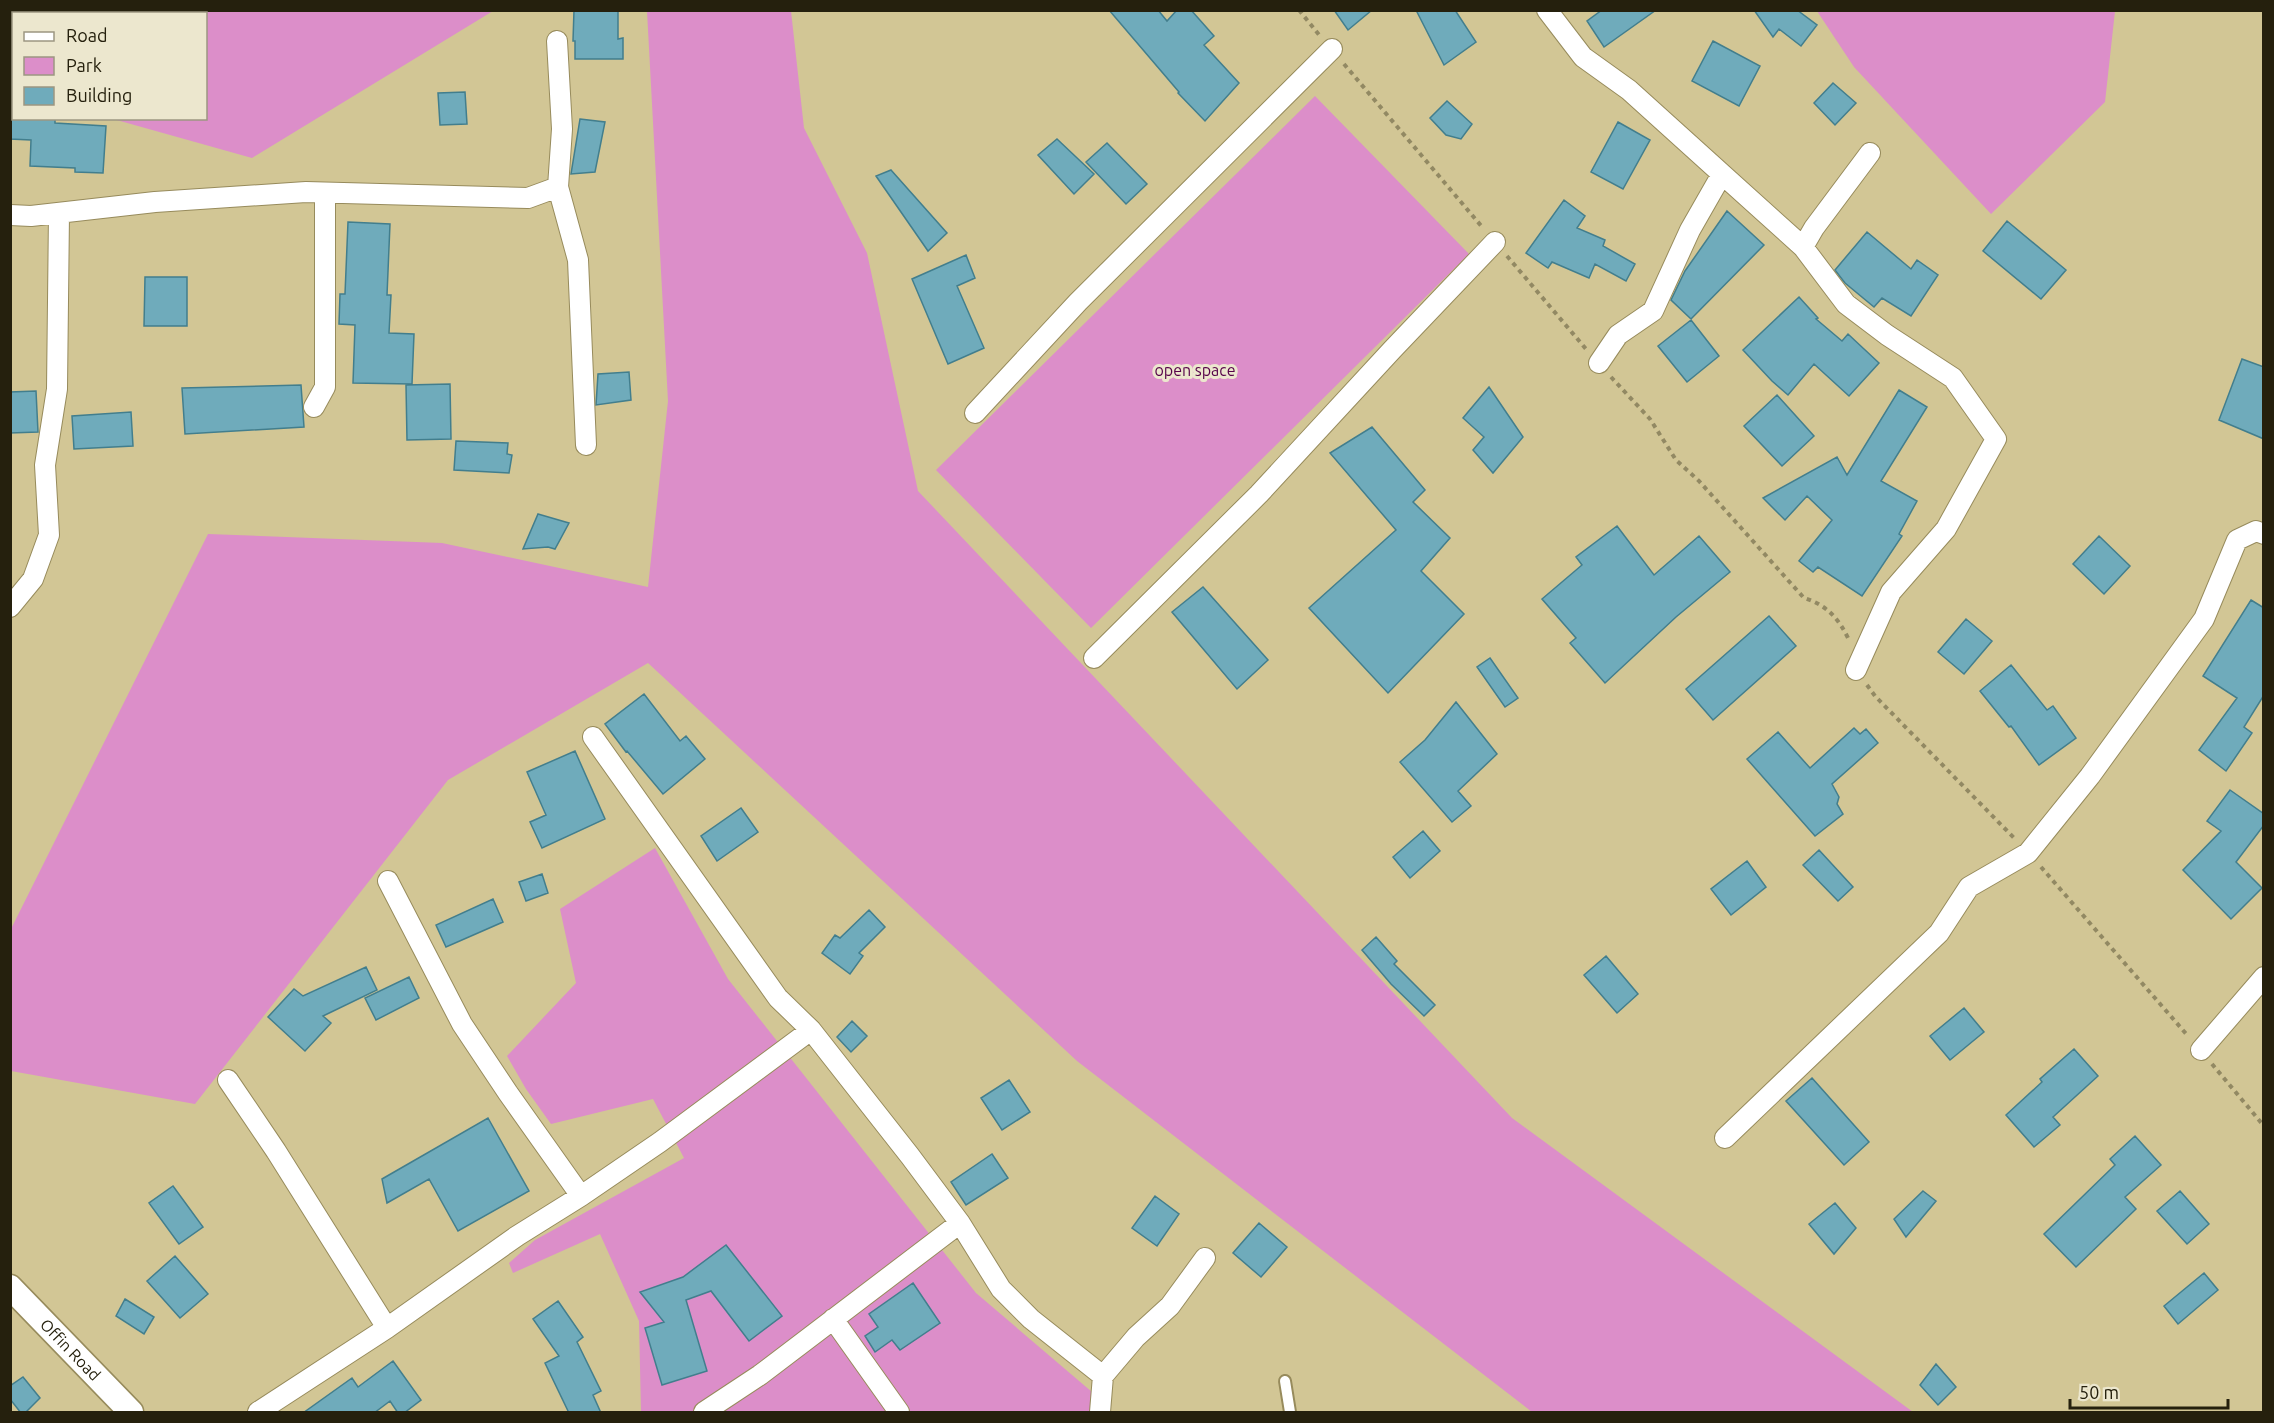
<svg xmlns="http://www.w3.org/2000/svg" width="2274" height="1423" viewBox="0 0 2274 1423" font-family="Ubuntu,sans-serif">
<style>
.green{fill:#dc8ec9}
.building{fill:#6fabbb;stroke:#427e8d;stroke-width:1.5}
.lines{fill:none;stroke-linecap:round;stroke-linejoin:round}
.service-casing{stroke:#978b5c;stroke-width:14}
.minor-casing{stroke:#978b5c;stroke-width:22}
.tertiary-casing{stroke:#978b5c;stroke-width:27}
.path{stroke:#928963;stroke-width:4;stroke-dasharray:4.5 4.5;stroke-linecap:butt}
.service{stroke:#fff;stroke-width:10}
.minor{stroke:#fff;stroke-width:20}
.tertiary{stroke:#fff;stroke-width:24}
.labels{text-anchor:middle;stroke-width:6;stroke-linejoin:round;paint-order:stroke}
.park-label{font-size:16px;fill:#57034a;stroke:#ece7ce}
.street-label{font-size:16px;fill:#25200d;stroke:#ece7ce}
</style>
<rect width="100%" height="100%" fill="#d2c695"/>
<path class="green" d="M10,11L11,10L493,11L252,158L113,119L206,118V14H14L13,90L10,89Z
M647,11H791L804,128L867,253L918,491L1512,1118L1913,1412H1532L1077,1061L648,663L448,780L195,1104L11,1071V929L208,534L442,543L648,587L668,401Z
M1817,11H2115L2105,102L1991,214L1854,67Z
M1315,96L1469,254L1091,628L936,470Z
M655,848L728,979L976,1293L1092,1392L1103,1412H641L639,1321L600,1234L513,1273L509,1263L535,1240L684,1158L653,1099L551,1124L526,1089L507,1056L576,983L560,909Z"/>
<path class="building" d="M574,10H618V39L623,38V59H575V41H573Z
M1109,10H1158L1167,21L1177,10H1191L1214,36L1204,45L1239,83L1205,121L1178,93L1179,92Z
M1334,10H1372L1348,30Z
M1416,10H1455L1476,42L1444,65Z
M1602,10H1656L1604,47L1587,21Z
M1754,10H1797L1817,25L1801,46L1779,29L1773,37Z
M1713,41L1760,66L1739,106L1692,81Z
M1833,83L1856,103L1835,125L1814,103Z
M465,92L467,124L440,125L438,93Z
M1447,101L1472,124L1461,139L1446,135L1430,118Z
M10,118H55V123L106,126L103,173L75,172V168L30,166L31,140L10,139Z
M580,119L605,122L595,172L571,174Z
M1618,122L1650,140L1623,189L1591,172Z
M1057,139L1094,174L1074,194L1038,155Z
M1107,143L1147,184L1126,204L1086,162Z
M891,170L947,233L928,251L876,176Z
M1564,200L1585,216L1577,228L1605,240L1603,246L1635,264L1626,281L1595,264L1589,278L1552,262L1548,268L1526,253Z
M1727,211L1764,245L1691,319L1671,300L1685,271Z
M2007,221L2066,270L2041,299L1983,251Z
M348,222L390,224L387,295H391L389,333L414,334L412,384L353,383L355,325L339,324L340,294H345Z
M1867,232L1911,269L1917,260L1938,275L1911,316L1882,298L1874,307L1845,283L1835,270Z
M966,255L975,278L957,286L984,348L948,364L912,279Z
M145,277H187V326H144Z
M1799,297L1818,318L1816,319L1842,341L1848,334L1879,363L1849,396L1814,364L1788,395L1772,381L1743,350Z
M1691,320L1719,356L1687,382L1658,346Z
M2242,359L2264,367V439L2219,420Z
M629,372L631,400L596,405L598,374Z
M450,384L451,439L407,440L406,385Z
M301,385L304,427L185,434L182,388Z
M1489,387L1523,437L1493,473L1473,450L1484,437L1463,418Z
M1899,390L1927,407L1881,481L1917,501L1899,534L1902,536L1862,596L1818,567L1813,572L1799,561L1832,520L1807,496L1785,520L1763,498L1837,457L1847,475Z
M36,391L38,432L10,433V392Z
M1777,395L1814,436L1782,466L1744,426Z
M131,412L133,446L74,449L72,416Z
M1372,427L1425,490L1413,502L1450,538L1421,571L1464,614L1388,693L1309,608L1396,530L1330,453Z
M456,441L508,443L507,454L512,455L509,473L454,470Z
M538,514L569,523L555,549L548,547L523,549Z
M1617,526L1654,575L1699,536L1730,572L1676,617L1605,683L1570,643L1576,638L1542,599L1582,565L1576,557Z
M2099,536L2130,566L2104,594L2073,564Z
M1203,587L1268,660L1237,689L1172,612Z
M2251,600L2264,608V695L2244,727L2252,733L2226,771L2199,750L2237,698L2203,676Z
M1769,616L1796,646L1713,720L1686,689Z
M1966,619L1992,641L1964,674L1938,652Z
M1490,658L1518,698L1505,707L1477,667Z
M2011,665L2047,710L2053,706L2076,738L2039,765L2011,726L2009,727L1980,691Z
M644,694L680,741L686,736L705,759L663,794L627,751L626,752L605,724Z
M1456,702L1497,754L1458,791L1471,806L1452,822L1400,762L1425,740Z
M1854,728L1860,734L1866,729L1878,743L1832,784L1839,797L1837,804L1843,814L1815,836L1747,759L1778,732L1810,768Z
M575,751L605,819L542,848L530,822L546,815L527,772Z
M2230,790L2264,814V825L2236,862L2262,888L2231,919L2183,870L2221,831L2207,821Z
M741,808L758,832L717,861L701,836Z
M1423,831L1440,851L1410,878L1393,857Z
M1819,850L1853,887L1838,901L1803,865Z
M1747,861L1766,887L1731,915L1711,889Z
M542,874L548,893L526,901L519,882Z
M493,899L503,922L446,947L436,925Z
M869,910L885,927L859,953L863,956L850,974L822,953L835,935L840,938Z
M1376,937L1397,961L1394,964L1435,1005L1424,1016L1391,984L1362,950Z
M1606,956L1638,994L1617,1013L1584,975Z
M366,967L377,990L323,1016L331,1023L305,1051L268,1017L294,989L303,996Z
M409,977L419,998L376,1020L365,998Z
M1964,1008L1984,1032L1950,1060L1930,1036Z
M852,1021L867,1036L851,1052L837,1037Z
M2074,1049L2098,1076L2053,1117L2060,1125L2034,1147L2006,1115L2042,1082L2040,1079Z
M1812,1078L1869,1142L1844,1165L1786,1101Z
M1009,1080L1030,1112L1002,1130L981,1098Z
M488,1118L529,1191L458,1231L429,1179L387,1203L382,1179Z
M2135,1136L2161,1165L2125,1197L2136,1209L2076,1267L2044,1234L2115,1165L2110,1159Z
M992,1154L1008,1178L966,1205L951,1182Z
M173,1186L203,1227L179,1244L149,1203Z
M1923,1191L1936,1201L1906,1237L1894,1219Z
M2180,1191L2209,1224L2187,1244L2157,1211Z
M1155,1196L1179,1214L1157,1246L1132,1228Z
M1835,1203L1856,1228L1834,1254L1809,1224Z
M1259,1223L1287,1247L1261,1277L1233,1253Z
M726,1245L782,1316L749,1341L711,1291L686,1300L707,1371L662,1385L645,1328L664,1322L640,1292L683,1277Z
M175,1256L208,1294L180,1318L147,1281Z
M2204,1273L2218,1290L2178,1324L2164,1306Z
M913,1283L940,1323L900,1350L892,1340L875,1352L865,1336L878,1327L869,1314Z
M125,1299L154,1317L144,1334L116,1316Z
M558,1301L583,1337L577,1342L601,1391L593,1395L601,1413H569L545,1363L559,1356L533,1319Z
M393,1361L421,1400L404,1413H398L390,1401L374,1413H303L352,1378L358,1387Z
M1936,1364L1956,1387L1938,1405L1920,1385Z
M23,1377L40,1398L25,1413H21L10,1399V1386Z"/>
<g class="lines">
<defs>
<path id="service" d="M1285,1381L1290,1412"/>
<path id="minor" d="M1547,10L1583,57L1629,90L1722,174
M558,187L578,260L586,445
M10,215L31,216L155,202L306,192L528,198L558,187L562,129L557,41
M1803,247L1814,228L1870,153
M1599,363L1618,335L1653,311L1690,230L1722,174L1803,247L1846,304L1887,335L1953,378L1996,439L1946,529L1891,592L1856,670
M314,407L325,387V193
M975,413L1078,302L1332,49
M10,607L33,579L49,535L45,465L57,389L59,213
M1094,658L1259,494L1392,350L1495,242
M593,737L778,998L811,1030L910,1156L960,1223L1001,1289L1031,1319L1103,1376
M388,881L462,1024L508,1093L581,1196
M2201,1050L2264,977
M228,1080L276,1151L387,1328
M1725,1138L1939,933L1969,887L2028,853L2090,776L2204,619L2237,540L2256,531L2264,534
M833,1319L899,1412
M258,1412L387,1328L517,1236L581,1196L660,1142L811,1030
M704,1412L760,1375L960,1223
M1100,1412L1103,1376L1136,1337L1170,1306L1205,1258"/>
<g id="tertiary">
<path id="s1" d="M10,1287L131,1412"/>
</g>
</defs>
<use href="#service" class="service-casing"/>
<use href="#minor" class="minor-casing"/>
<use href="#tertiary" class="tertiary-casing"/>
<path class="path" d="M1299,10L1320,36
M1344,64L1483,228
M1507,256L1586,349
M1611,377L1650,419L1676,460L1699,481L1804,598C1827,605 1839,619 1849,640
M1867,685L1875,696L2016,840
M2041,867L2188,1036
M2212,1064L2264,1126"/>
<use href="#service" class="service"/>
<use href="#minor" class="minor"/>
<use href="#tertiary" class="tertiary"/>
</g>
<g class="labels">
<g class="park-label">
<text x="1195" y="376">open space</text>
</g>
<g class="street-label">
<text dy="6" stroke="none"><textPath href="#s1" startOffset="87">Offin Road</textPath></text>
</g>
</g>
<rect width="2274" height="1423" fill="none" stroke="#25200d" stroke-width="24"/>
<rect x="12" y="12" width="195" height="108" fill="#ece7ce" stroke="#9c9781" stroke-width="1.5"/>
<rect x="24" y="32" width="30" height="9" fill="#ffffff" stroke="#9c9781" stroke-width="1.5"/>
<text x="66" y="42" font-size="18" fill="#25200d">Road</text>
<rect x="24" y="57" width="30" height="18" fill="#dc8ec9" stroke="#9c9781" stroke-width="1.5"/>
<text x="66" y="72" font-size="18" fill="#25200d">Park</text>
<rect x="24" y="87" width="30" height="18" fill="#6fabbb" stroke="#9c9781" stroke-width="1.5"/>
<text x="66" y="102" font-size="18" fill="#25200d">Building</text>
<path d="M2070 1399v9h158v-9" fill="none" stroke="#25200d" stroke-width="3"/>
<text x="2079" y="1399" font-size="18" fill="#25200d" stroke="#ece7ce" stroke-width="4.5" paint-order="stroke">50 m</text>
</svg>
